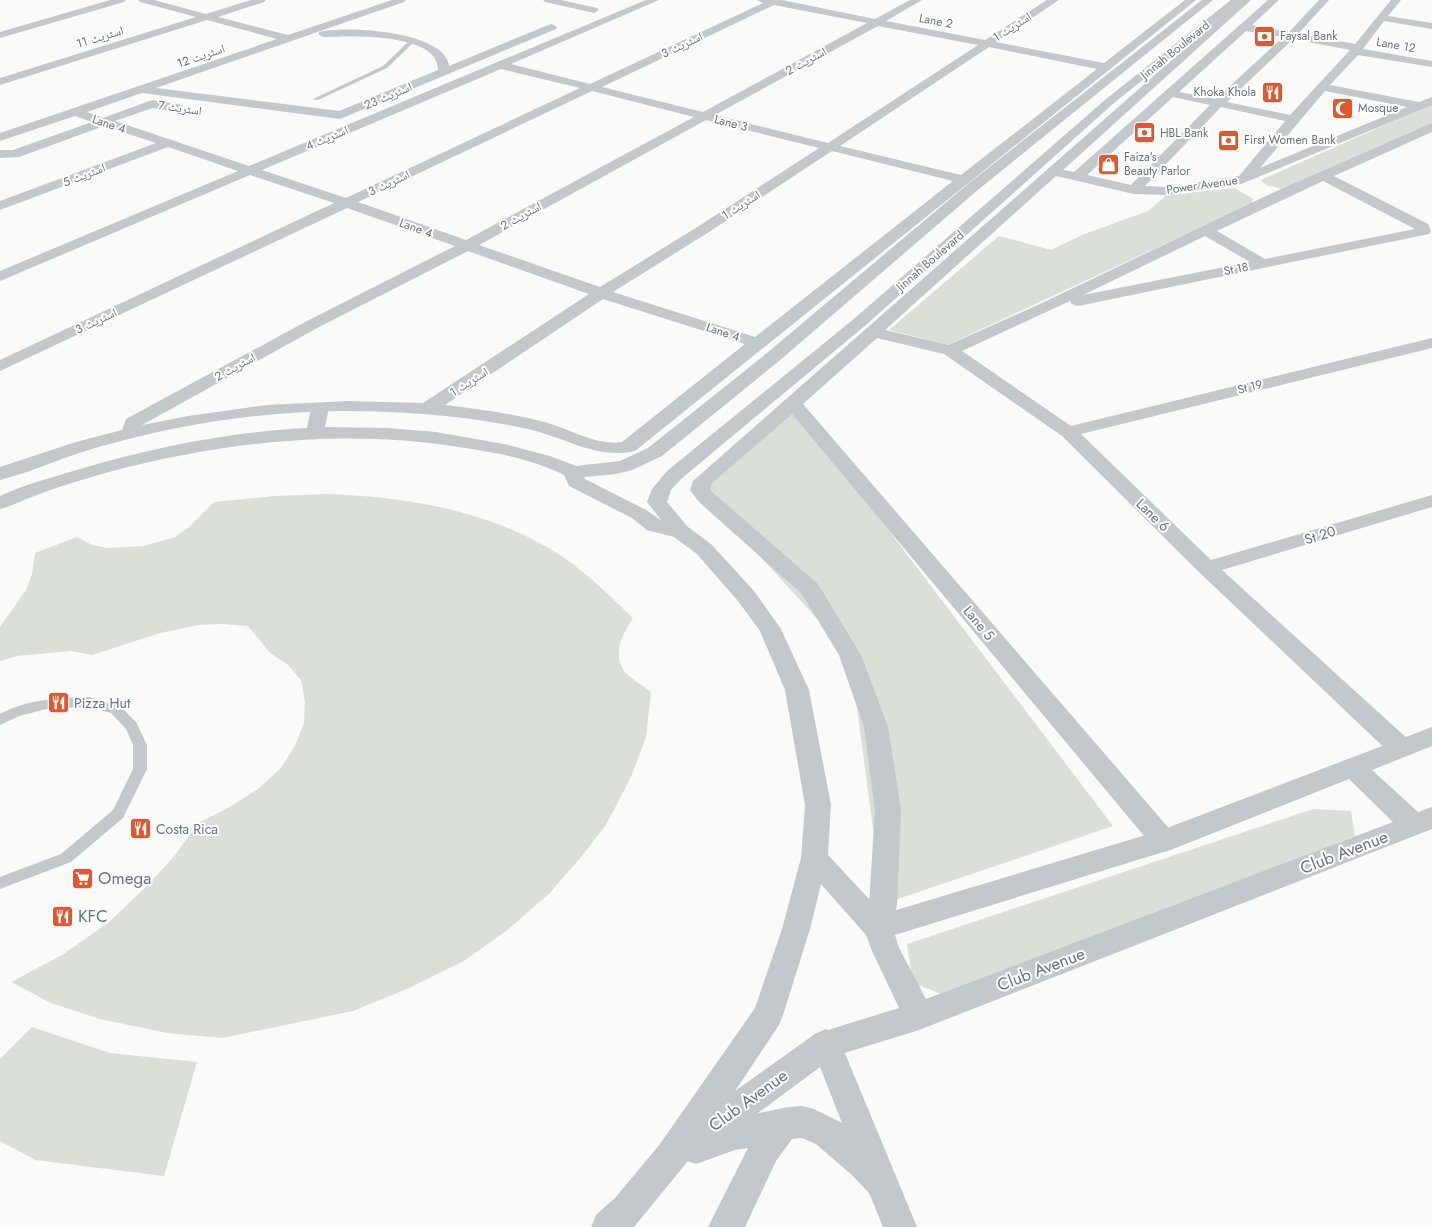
<svg xmlns="http://www.w3.org/2000/svg" width="1432" height="1227" viewBox="0 0 1432 1227" font-family="Jost,'Noto Naskh Arabic',sans-serif">
<style>
.green{fill:#dadfd7}
.lines{fill:none;stroke-linecap:round;stroke-linejoin:round}
.service{fill:#c3c8cc;fill-rule:evenodd}
.minor{fill:#c3c8cc;fill-rule:evenodd}
.tertiary{fill:#c3c8cc;fill-rule:evenodd}
.labels{text-anchor:middle;stroke-width:4;stroke-linejoin:round;paint-order:stroke}
.far-street-label{font-size:12px;fill:#657683;stroke:#fff}
.far-poi-label{font-size:12px;fill:#657683;stroke:#fff;text-anchor:start}
.street-label{font-size:14px;fill:#657683;stroke:#fff}
.poi-label{font-size:14px;fill:#657683;stroke:#fff;text-anchor:start}
.near-street-label{font-size:17px;fill:#657683;stroke:#fff}
.near-poi-label{font-size:17px;fill:#657683;stroke:#fff;text-anchor:start}
</style>
<rect width="100%" height="100%" fill="#fafaf8"/>
<path class="green" d="M1432,104V124L1302,182L1282,189L1266,185L1261,180Z
M1235,188L1253,199L1251,204L947,345L889,330L999,236L1051,250L1082,235L1148,211L1167,195Z
M793,404L1113,826L883,904L850,655L700,490Z
M328,494C413,497 504,513 574,565C595,581 614,600 633,618C623,633 612,653 624,671C631,679 643,686 651,692L646,737L631,777L606,825L581,857L549,894L506,931L464,961L409,988L353,1011L222,1038L167,1033L100,1019L51,1003L11,982L62,955L108,923L149,884L175,855L198,823L228,808L258,789L281,768L295,746L304,723L305,701L301,680L287,664L270,653L248,626L221,624L199,625L160,633L92,655L71,651L17,656L0,661V627L26,590L32,574L35,553L77,537L92,545L108,548L144,546L175,537L189,527L214,502L275,496Z
M1313,809L1351,811L1355,836L944,995L913,983L907,944Z
M32,1027L110,1053L197,1062L164,1176L35,1160L0,1141V1059Z"/>
<g class="lines">
<path class="service" d="M411,39L416,40L387,68L318,100L313,99L383,66Z
M89,697L121,707L136,722L147,745V769L123,818L71,862L0,889V877L61,854L113,810L133,769V745L126,729L111,713L89,707L50,708L19,716L0,725V714C28,699 58,698 89,697Z"/>
<path class="minor" d="M110,0H126L124,2L0,38V32Z
M138,0H154L206,14L251,0H266L264,2L218,17L288,35L392,0H406L404,2L156,88L339,111L438,70C439,32 349,36 323,37L318,34L319,32C345,25 446,31 449,66L548,25L552,24L557,27L556,29L340,119L142,93L87,112L103,118L152,100L182,105L184,108L178,112L153,108L115,121L249,166L646,0H659L511,64L590,84L763,3L757,0H782L875,19L910,0H922L886,21L985,40L1047,0H1059L996,42L1104,63L1185,0H1196L635,451C597,460 564,437 528,429C482,419 436,414 389,412C293,407 194,420 102,446C68,455 35,471 0,480V467L76,442L122,430L126,419L307,321L455,246L347,208L0,371V360L334,203L250,175L0,281V271L238,171L168,147L0,210V201L156,143L104,126L19,157L0,158V150H13L92,122L75,116L0,141V133L277,39L207,20L0,85V78L196,17L140,2ZM774,5L867,23L703,112L602,87ZM878,26L978,45L828,143L715,115ZM989,47L1097,69L961,175L840,146ZM501,69L580,88L346,198L262,170ZM592,91L694,117L466,240L358,202ZM706,120L819,148L699,226L600,287L479,245ZM832,151L953,181L755,337L613,292L709,232ZM468,251L589,294L423,403L348,401L267,405L188,416L142,425L319,327ZM603,299L745,344L622,442C597,446 572,430 548,423C515,414 479,409 445,405Z
M543,0H561L597,8L599,10L594,13L545,2Z
M1240,0H1251L1063,170L1074,172L1268,0H1279L1252,25L1289,32L1319,0H1329L1298,34L1355,44L1391,0H1401L1388,16L1432,23V29L1384,21L1363,49L1432,61V67L1358,55L1330,85L1419,102L1432,97V105L1241,184L1166,195L1134,194L1056,176L885,330L948,345L1040,304L1268,195L1432,123V132L1334,176L1428,224L1431,231L1429,234L1078,306L1072,304L1070,301L962,351L1071,426L1432,338V348L1081,434L1211,560L1432,495V507L1222,570L1410,741L1413,748L1410,755L1401,757L1392,755L1200,573L1062,436L944,354L877,338L803,404L1173,833L1177,841L1173,849L1164,852L1155,849L792,414L712,483L710,490L818,584L861,655L888,727L901,810L897,904L892,928L888,937L878,940L868,937L864,928L869,904L875,810L864,727L839,655L802,594L699,502L690,490L693,481ZM1246,31L1283,37L1216,99L1179,92ZM1293,39L1350,50L1290,115L1227,102ZM1325,91L1407,107L1260,168ZM1173,97L1210,105L1131,185L1087,175ZM1221,107L1285,121L1239,176L1166,187L1145,186ZM1323,181L1415,229L1265,259L1217,231ZM1205,236L1250,262L1083,295Z
M826,1029L837,1034L917,1227H883L869,1193L852,1175L816,1144L802,1138L792,1139L776,1161L745,1227H708L748,1148L735,1150L696,1164L684,1160L680,1148L684,1136L735,1118L788,1107L802,1106L814,1109L842,1123L811,1044L815,1034Z"/>
<path class="tertiary" d="M1202,0H1213L979,189L779,361L662,456L632,470L616,474L584,477L585,479L646,510L662,521L647,502L652,489L667,471L855,318L1106,99L1231,0H1242L1114,103L867,324L681,479L671,490L667,502L688,527L711,544L754,591L781,629L809,690L831,805L828,855L883,914L1159,831L1432,727V746L1372,770L1418,812L1432,807V829L919,1030L835,1056L697,1158L688,1161L634,1227H591L596,1215L615,1198L660,1144L755,1008L782,929L801,858L805,805L785,690L760,631L738,601L697,554L674,537L647,530L632,518L569,486L564,475C534,460 499,453 465,448C346,428 226,441 109,472C85,479 60,486 37,495C24,499 13,506 0,509V496C26,484 53,477 80,469C154,447 230,432 307,428L311,408L314,404L320,403L326,404L329,408L325,427L388,428L436,432L504,444L550,456L576,466L620,461L648,448L767,353L969,183ZM1349,779L1393,822L926,999L899,948L895,935L1173,849ZM821,884L866,935L872,951L899,1008L815,1034L735,1091L779,1025L783,1015L810,929Z"/>
</g>
<defs>
<symbol id="bank-square" viewBox="-11 -11 22 22"><rect x="-9" y="-9" width="18" height="18" rx="4" fill="#e4572e" stroke="#fff"/><path d="M-6-4H6V4H-6ZM0-2.3a2.3 2.3 0 1 0 0 4.6a2.3 2.3 0 1 0 0-4.6Z" fill="#fff"/></symbol>
<symbol id="restaurant-square" viewBox="-11 -11 22 22"><rect x="-9" y="-9" width="18" height="18" rx="4" fill="#e4572e" stroke="#fff"/><path d="M-5-6h1v4h1v-4h1v4h1v-4h1v5L-1.5 .5V6h-2V.5L-5-1ZM5-6V6H3V1.5H1.5Q1.5-4 5-6Z" fill="#fff"/></symbol>
<symbol id="mosque-square" viewBox="-11 -11 22 22"><rect x="-9" y="-9" width="18" height="18" rx="4" fill="#e4572e" stroke="#fff"/><path d="M3.5-4.9A6 6 0 1 0 3.5 4.9A5 5 0 1 1 3.5-4.9Z" fill="#fff"/></symbol>
<symbol id="shop-square" viewBox="-11 -11 22 22"><rect x="-9" y="-9" width="18" height="18" rx="4" fill="#e4572e" stroke="#fff"/><path d="M-5-2.5h2.3a2.7 3.5 0 0 1 5.4 0H5L5.5 6h-11ZM-1.5-2.5h3a1.5 2.3 0 0 0-3 0Z" fill="#fff"/></symbol>
<symbol id="supermarket-square" viewBox="-11 -11 22 22"><rect x="-9" y="-9" width="18" height="18" rx="4" fill="#e4572e" stroke="#fff"/><path d="M-6-5.5h2.5l.6 2H6L4.5 2H-2.5L-4.4-4H-6ZM-1.5 3.2a1.3 1.3 0 1 0 .1 0ZM3 3.2a1.3 1.3 0 1 0 .1 0Z" fill="#fff"/></symbol>
</defs>
<g fill-rule="evenodd">
<use href="#bank-square" x="1252" y="24" width="25" height="25"/>
<use href="#restaurant-square" x="1260" y="80" width="25" height="25"/>
<use href="#mosque-square" x="1330" y="96" width="25" height="25"/>
<use href="#bank-square" x="1132" y="120" width="25" height="25"/>
<use href="#bank-square" x="1216" y="128" width="25" height="25"/>
<use href="#shop-square" x="1096" y="152" width="25" height="25"/>
<use href="#restaurant-square" x="46" y="690" width="25" height="25"/>
<use href="#restaurant-square" x="128" y="816" width="25" height="25"/>
<use href="#supermarket-square" x="70" y="866" width="25" height="25"/>
<use href="#restaurant-square" x="50" y="904" width="25" height="25"/>
</g>
<g class="labels">
<g class="far-street-label">
<text transform="translate(936 21) rotate(11)" y="4">Lane 2</text>
<text transform="translate(1012 27) rotate(-33)" y="4">اسٹریٹ 1</text>
<text transform="translate(100 37) rotate(-17)" y="4">اسٹریٹ 11</text>
<text transform="translate(682 45) rotate(-25)" y="4">اسٹریٹ 3</text>
<text transform="translate(1396 45) rotate(10)" y="4">Lane 12</text>
<text transform="translate(1175 50) rotate(-39)" y="4">Jinnah Boulevard</text>
<text transform="translate(201 56) rotate(-19)" y="4">اسٹریٹ 12</text>
<text transform="translate(806 61) rotate(-29)" y="4">اسٹریٹ 2</text>
<text transform="translate(388 96) rotate(-23)" y="4">اسٹریٹ 23</text>
<text transform="translate(180 108) rotate(8)" y="4">اسٹریٹ 7</text>
<text transform="translate(731 123) rotate(14)" y="4">Lane 3</text>
<text transform="translate(109 124) rotate(18)" y="4">Lane 4</text>
<text transform="translate(327 138) rotate(-23)" y="4">اسٹریٹ 4</text>
<text transform="translate(84 175) rotate(-21)" y="4">اسٹریٹ 5</text>
<text transform="translate(389 183) rotate(-25)" y="4">اسٹریٹ 3</text>
<text transform="translate(1202 185) rotate(-8)" y="4">Power Avenue</text>
<text transform="translate(741 205) rotate(-33)" y="4">اسٹریٹ 1</text>
<text transform="translate(521 216) rotate(-29)" y="4">اسٹریٹ 2</text>
<text transform="translate(416 228) rotate(20)" y="4">Lane 4</text>
<text transform="translate(930 261) rotate(-41)" y="4">Jinnah Boulevard</text>
<text transform="translate(1236 269) rotate(-11)" y="4">St 18</text>
<text transform="translate(96 321) rotate(-25)" y="4">اسٹریٹ 3</text>
<text transform="translate(723 332) rotate(18)" y="4">Lane 4</text>
<text transform="translate(235 367) rotate(-29)" y="4">اسٹریٹ 2</text>
<text transform="translate(469 382) rotate(-33)" y="4">اسٹریٹ 1</text>
<text transform="translate(1250 387) rotate(-14)" y="4">St 19</text>
</g>
<g class="far-poi-label">
<text x="1280" y="40">Faysal Bank</text>
<text x="1256" y="96" text-anchor="end">Khoka Khola</text>
<text x="1358" y="112">Mosque</text>
<text x="1160" y="137">HBL Bank</text>
<text x="1244" y="144">First Women Bank</text>
<text x="1124" y="161">Faiza's<tspan x="1124" dy="14">Beauty Parlor</tspan></text>
</g>
<g class="street-label">
<text transform="translate(1153 515) rotate(44)" y="5">Lane 6</text>
<text transform="translate(1320 535) rotate(-17)" y="5">St 20</text>
<text transform="translate(979 623) rotate(50)" y="5">Lane 5</text>
</g>
<g class="poi-label">
<text x="74" y="708">Pizza Hut</text>
<text x="156" y="834">Costa Rica</text>
</g>
<g class="near-street-label">
<text transform="translate(1344 852) rotate(-21)" y="6">Club Avenue</text>
<text transform="translate(1041 969) rotate(-21)" y="6">Club Avenue</text>
<text transform="translate(748 1100) rotate(-36)" y="6">Club Avenue</text>
</g>
<g class="near-poi-label">
<text x="98" y="884">Omega</text>
<text x="78" y="922">KFC</text>
</g>
</g>
</svg>
